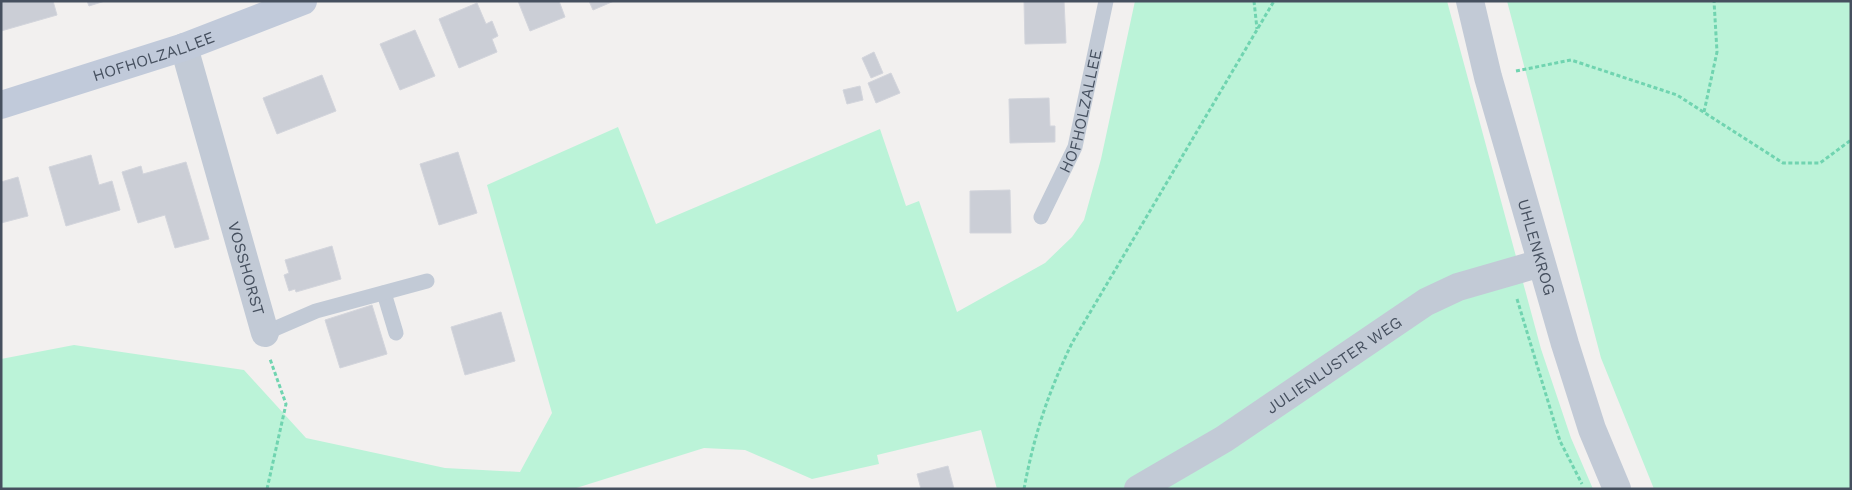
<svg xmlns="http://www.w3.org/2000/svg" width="1852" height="490" viewBox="0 0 1852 490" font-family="'Work Sans',sans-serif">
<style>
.green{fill:#bbf3d8}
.building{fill:#cbced6;stroke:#d3d5dc}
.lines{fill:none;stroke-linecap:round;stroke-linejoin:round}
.path{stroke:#70d4b0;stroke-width:3;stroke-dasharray:4 2.5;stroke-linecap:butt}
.lane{stroke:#c2cad6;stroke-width:15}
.street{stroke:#c2cad6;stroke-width:28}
.secondary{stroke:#c1cada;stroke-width:28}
.labels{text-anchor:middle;stroke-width:5;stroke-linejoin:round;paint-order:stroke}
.street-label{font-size:16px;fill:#46505f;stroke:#fff}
</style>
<rect width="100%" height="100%" fill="#f2f0ef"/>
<path class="green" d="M1135,1H1447L1541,349L1571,438L1593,489H997L981,430L877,455L879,464L812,479L745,450L704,448L573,489H1V359L74,345L244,370L306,438L445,468L520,472L552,413L487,185L618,127L656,224L880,129L906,206L919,201L957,312L1045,263L1072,237L1084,220L1101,159Z
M1507,1H1851V489H1654L1601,358Z"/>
<path class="building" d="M1,1H53L57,15L1,31Z
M87,1H105L89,6Z
M518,1H559L565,17L530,31Z
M589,1H614L593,10Z
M1024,1H1064L1066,43L1025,44Z
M477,3L486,24L492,21L498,36L492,39L497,52L459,68L439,19Z
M415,30L435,76L400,90L380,44Z
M874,52L883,73L871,78L862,58Z
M891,73L900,93L876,103L868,83Z
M322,75L336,111L277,134L263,98Z
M860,86L863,100L847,104L843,90Z
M1049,98L1050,126H1055V142L1010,143L1009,99Z
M458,152L477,213L439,225L420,164Z
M91,155L99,185L112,181L120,210L66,226L49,167Z
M186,162L209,239L175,248L165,215L138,223L122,172L141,166L143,174Z
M18,177L28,216L1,223V182Z
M1010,190L1011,233H970V191Z
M332,246L341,279L296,292L295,289L289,291L284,275L289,273L285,260Z
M372,305L387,354L340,368L325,320Z
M501,312L515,361L465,375L451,327Z
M948,466L954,489H921L917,474Z"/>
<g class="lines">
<path class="path" d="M1254,1L1257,29
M1516,71L1571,60L1677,95L1783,163H1820L1851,140
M1704,112L1717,52L1714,1
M1517,299L1560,441L1582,484
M267,489L286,404L270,359
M1024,489C1034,435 1048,393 1072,343L1274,1"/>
<g class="lane">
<path id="s1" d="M1041,217L1075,147L1106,1"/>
<path d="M384,293L396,333"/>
<path d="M265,333L316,311L427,281"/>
</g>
<g class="street">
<path id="s2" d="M1470,1L1488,77L1565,344L1592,429L1617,489"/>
<path id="s3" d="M184,47L265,333"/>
<path id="s4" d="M1138,489L1224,439L1426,302L1458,287L1541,263"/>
</g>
<path class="secondary" id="s5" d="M1,105L184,47L303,1"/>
</g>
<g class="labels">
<g class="street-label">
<text dy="6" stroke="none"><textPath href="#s5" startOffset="160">HOFHOLZALLEE</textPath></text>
<text dy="6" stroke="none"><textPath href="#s1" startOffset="114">HOFHOLZALLEE</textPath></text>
<text dy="6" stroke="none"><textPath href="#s2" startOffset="255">UHLENKROG</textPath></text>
<text dy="6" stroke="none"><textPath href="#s3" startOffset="230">VOSSHORST</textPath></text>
<text dy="6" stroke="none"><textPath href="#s4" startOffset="232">JULIENLUSTER WEG</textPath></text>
</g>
</g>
<rect width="1852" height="490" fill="none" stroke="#46505f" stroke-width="5"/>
</svg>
